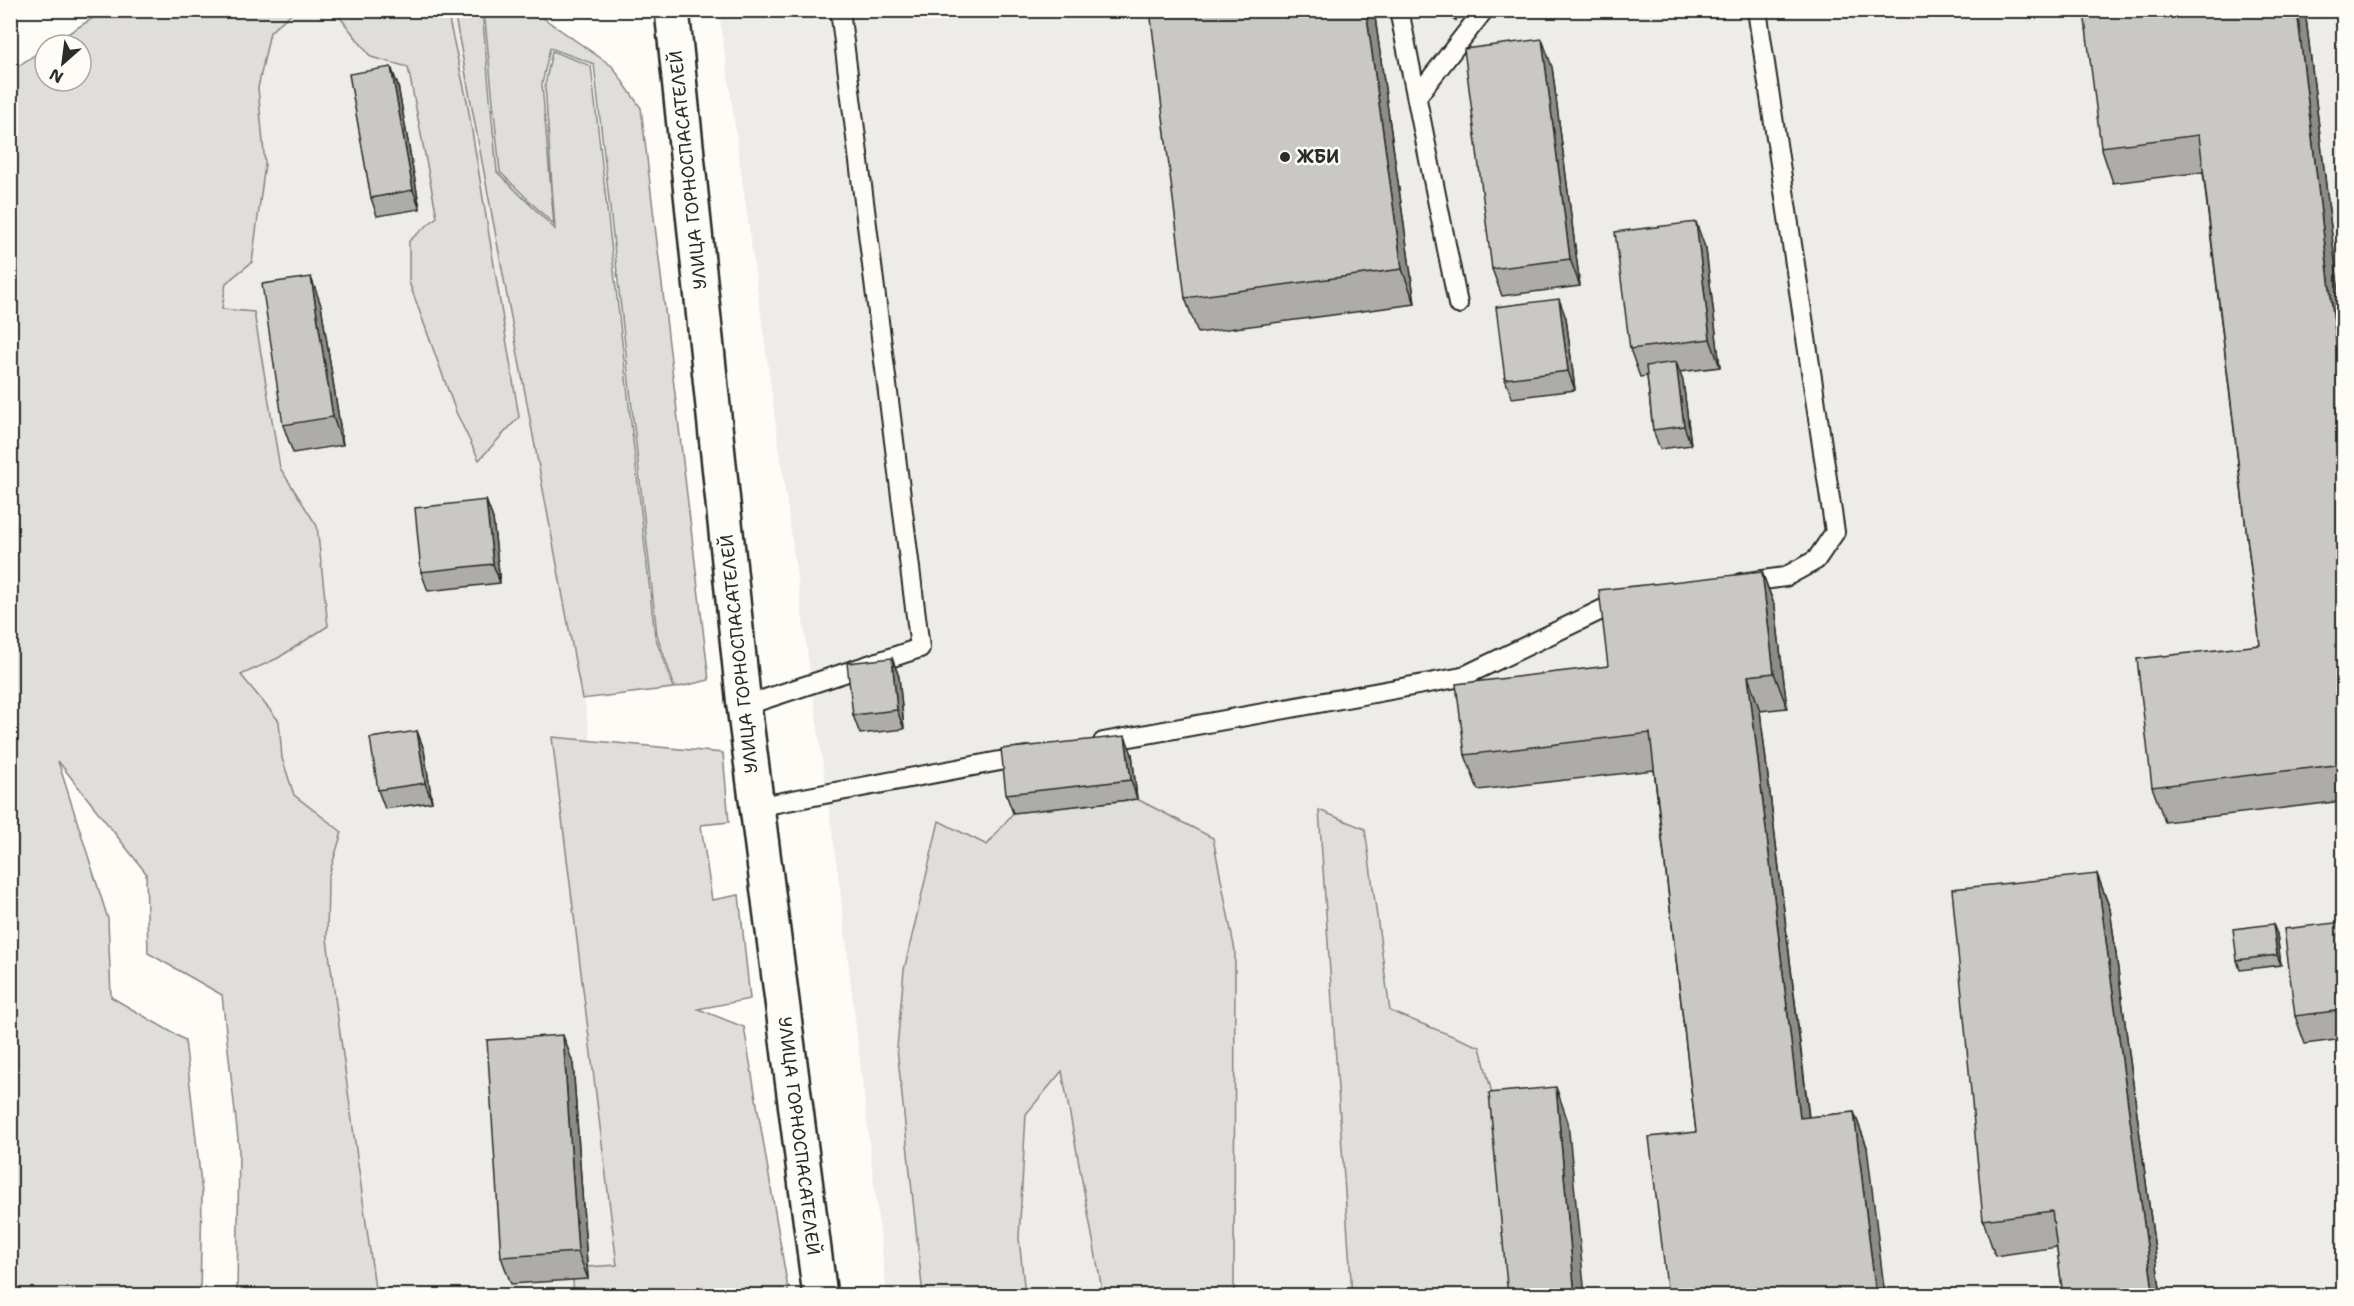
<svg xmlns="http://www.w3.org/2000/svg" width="2354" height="1306" viewBox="0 0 2354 1306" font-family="'Shantell Sans',sans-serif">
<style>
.built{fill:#edece8}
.green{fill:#dfdeda;stroke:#858482;stroke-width:1.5}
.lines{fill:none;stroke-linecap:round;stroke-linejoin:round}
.lane-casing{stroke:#2b2b2b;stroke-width:22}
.secondary-casing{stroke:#2b2b2b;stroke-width:38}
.lane{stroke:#fdfcf7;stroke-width:18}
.secondary{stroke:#fdfcf7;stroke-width:33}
.wall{fill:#adaca9;stroke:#2b2b2b;stroke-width:1.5}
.shaded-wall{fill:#8d8c89;stroke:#2b2b2b;stroke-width:1.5}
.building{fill:#c9c8c4;stroke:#2b2b2b;stroke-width:1.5}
.poi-dot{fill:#2b2b2b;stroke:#fdfcf7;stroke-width:2}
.labels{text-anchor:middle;stroke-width:5;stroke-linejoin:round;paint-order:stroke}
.poi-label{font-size:18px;font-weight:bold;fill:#2b2b2b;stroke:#fdfcf7;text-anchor:start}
.street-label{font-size:18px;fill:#2b2b2b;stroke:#fdfcf7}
</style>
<rect width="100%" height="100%" fill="#fdfcf7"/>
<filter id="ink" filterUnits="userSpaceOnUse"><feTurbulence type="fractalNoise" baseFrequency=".0167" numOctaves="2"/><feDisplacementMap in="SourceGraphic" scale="12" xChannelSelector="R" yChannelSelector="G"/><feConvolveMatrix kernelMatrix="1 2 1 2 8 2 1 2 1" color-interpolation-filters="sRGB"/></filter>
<g filter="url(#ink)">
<path class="built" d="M232,10L476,11L678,1295H335L234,648L206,316Z
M719,11H2343V1295H887L840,889Z"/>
<path class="green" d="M104,11H294L270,32L258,88L265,164L252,262L226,283L222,309L254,312L280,468L317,526L328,626L278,658L241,675L279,721L282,758L294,795L342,832L328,878L327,939L376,1295H237L239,1148L222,995L148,953L146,873L58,761L108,919L111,997L185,1040L202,1193L200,1295H11V71L45,48V81H81V45H50Z
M335,11H447L467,101L519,417L479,460L456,412L409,282V241L437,217L408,67L371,57Z
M454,11H482L497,172L555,229L545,85L552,51L591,66L655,636L673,688L582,699Z
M484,11H533L612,66L641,108L709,680L675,688L657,635L594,64L550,48L542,84L554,225L500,172Z
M552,737L723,753L729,822L701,825L712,900L739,895L750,999L698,1009L744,1027L789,1295H574L572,1268L617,1265Z
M1137,799L1213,838L1235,951L1234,1295H1103L1062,1071L1026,1114L1019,1238L1025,1295L923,1296L897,1048L904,970L939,821L987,845L1013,813Z
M1319,810L1365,829L1390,1011L1480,1047L1501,1128L1517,1295H1352Z"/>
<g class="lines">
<defs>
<path id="lane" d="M1399,10L1458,304
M1418,95L1484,10
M1741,583L1785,577L1816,560L1835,532L1757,10
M744,706L920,648L840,10
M1103,742L1462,677L1622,600
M756,807L1026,756"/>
<path id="secondary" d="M672,10L744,706L820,1296"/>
</defs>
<use href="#lane" class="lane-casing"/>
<use href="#secondary" class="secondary-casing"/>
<use href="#lane" class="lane"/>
<use href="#secondary" class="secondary"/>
</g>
<path class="wall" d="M1374,10L1415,304L1198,333L1185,298Z
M1431,10H1459L1456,20Z
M2305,10L2343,328V801L2165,822L2152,787L2260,645L2203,172L2113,183L2101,147Z
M391,67L398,86L420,209L377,216L371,198Z
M1552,67L1580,286L1502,296L1492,269Z
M1706,250L1720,367L1680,372L1683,381L1691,445L1660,449L1653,430L1647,376L1640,377L1630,349Z
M321,305L343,445L293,453L283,425Z
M1566,318L1575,390L1512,398L1505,379Z
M486,500L493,519L500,583L428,591L421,572Z
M1762,572L1775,607L1787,708L1760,711L1809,1117L1854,1112L1867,1147L1696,1132L1654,770L1478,790L1465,755Z
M892,658L899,677L904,729L860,734L853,715Z
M417,731L424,750L432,802L385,809L378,790Z
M1132,754L1137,799L1013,813L1006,794Z
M2097,874L2110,909L2161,1296H2063L2057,1247L1995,1256L1983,1220Z
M2343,922V1039L2305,1044L2295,1016Z
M2277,934L2281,965L2240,970L2237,960Z
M573,1063L588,1279L511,1284L501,1257Z"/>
<path class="shaded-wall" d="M1366,10H1374L1415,304L1402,269Z
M1453,10H1459L1456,20Z
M2297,10H2305L2343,328V399Z
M1542,39L1552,67L1580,286L1570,259Z
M391,67L398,86L420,209L413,190Z
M1696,222L1706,250L1720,367L1710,339Z
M311,277L321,305L343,445L333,417Z
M1559,299L1566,318L1575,390L1568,371Z
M1676,362L1683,381L1691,445L1684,426Z
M486,500L493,519L500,583L493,564Z
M1762,572L1775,607L1787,708L1774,673Z
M892,658L899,677L904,729L897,710Z
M1748,676L1760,711L1813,1154L1800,1118Z
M417,731L424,750L432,802L425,783Z
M1125,736L1132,754L1137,799L1131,780Z
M2097,874L2110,909L2161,1296H2154L2153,1291Z
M2273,924L2277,934L2281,965L2277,955Z
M563,1035L573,1063L588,1279L578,1252Z
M1556,1087L1568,1122L1585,1296H1575Z
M1854,1112L1867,1147L1885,1296H1876Z"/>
<path class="building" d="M1150,10H1366L1402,269L1185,298Z
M2101,10H2297L2343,399V764L2152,787L2137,659L2260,645L2199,135L2101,147L2084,12Z
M1542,39L1570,259L1492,269L1464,49Z
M391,67L413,190L371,198L349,74Z
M1696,222L1710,339L1630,349L1615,232Z
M311,277L333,417L283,425L262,284Z
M1559,299L1568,371L1505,379L1496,307Z
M1676,362L1684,426L1653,430L1646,366Z
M486,500L493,564L421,572L415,508Z
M1762,572L1774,673L1748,676L1800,1118L1854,1112L1876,1296H1668L1649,1137L1696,1132L1650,733L1465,755L1456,684L1608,666L1599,590Z
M892,658L897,710L853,715L847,663Z
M417,731L425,783L378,790L370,738Z
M1125,736L1131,780L1006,794L1001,749Z
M2097,874L2153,1291L2116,1296H2063L2052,1211L1983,1220L1952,889Z
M2343,922V1010L2295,1016L2284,929Z
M2273,924L2277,955L2237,960L2233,929Z
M563,1035L578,1252L501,1257L487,1040Z
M1556,1087L1575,1296H1508L1489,1093Z"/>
</g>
<circle class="poi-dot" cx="1285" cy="157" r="6"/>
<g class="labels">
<g class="poi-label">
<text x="1297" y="163">ЖБИ</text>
</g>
<g class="street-label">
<text transform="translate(688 170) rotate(-96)" y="6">УЛИЦА ГОРНОСПАСАТЕЛЕЙ</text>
<text transform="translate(739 654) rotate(-96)" y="6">УЛИЦА ГОРНОСПАСАТЕЛЕЙ</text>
<text transform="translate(799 1136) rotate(83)" y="6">УЛИЦА ГОРНОСПАСАТЕЛЕЙ</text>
</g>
</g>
<rect width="2354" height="1306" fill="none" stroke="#fdfcf7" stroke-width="36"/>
<rect x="18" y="18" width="2318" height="1270" fill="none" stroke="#2b2b2b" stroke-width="2" filter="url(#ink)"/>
<g transform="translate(63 63) rotate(208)"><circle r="28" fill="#fdfcf7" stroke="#a9a8a5" stroke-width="1.5"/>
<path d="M0-4.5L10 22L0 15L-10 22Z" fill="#2b2b2b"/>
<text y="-9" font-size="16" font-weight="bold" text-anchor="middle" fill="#2b2b2b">N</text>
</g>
</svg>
